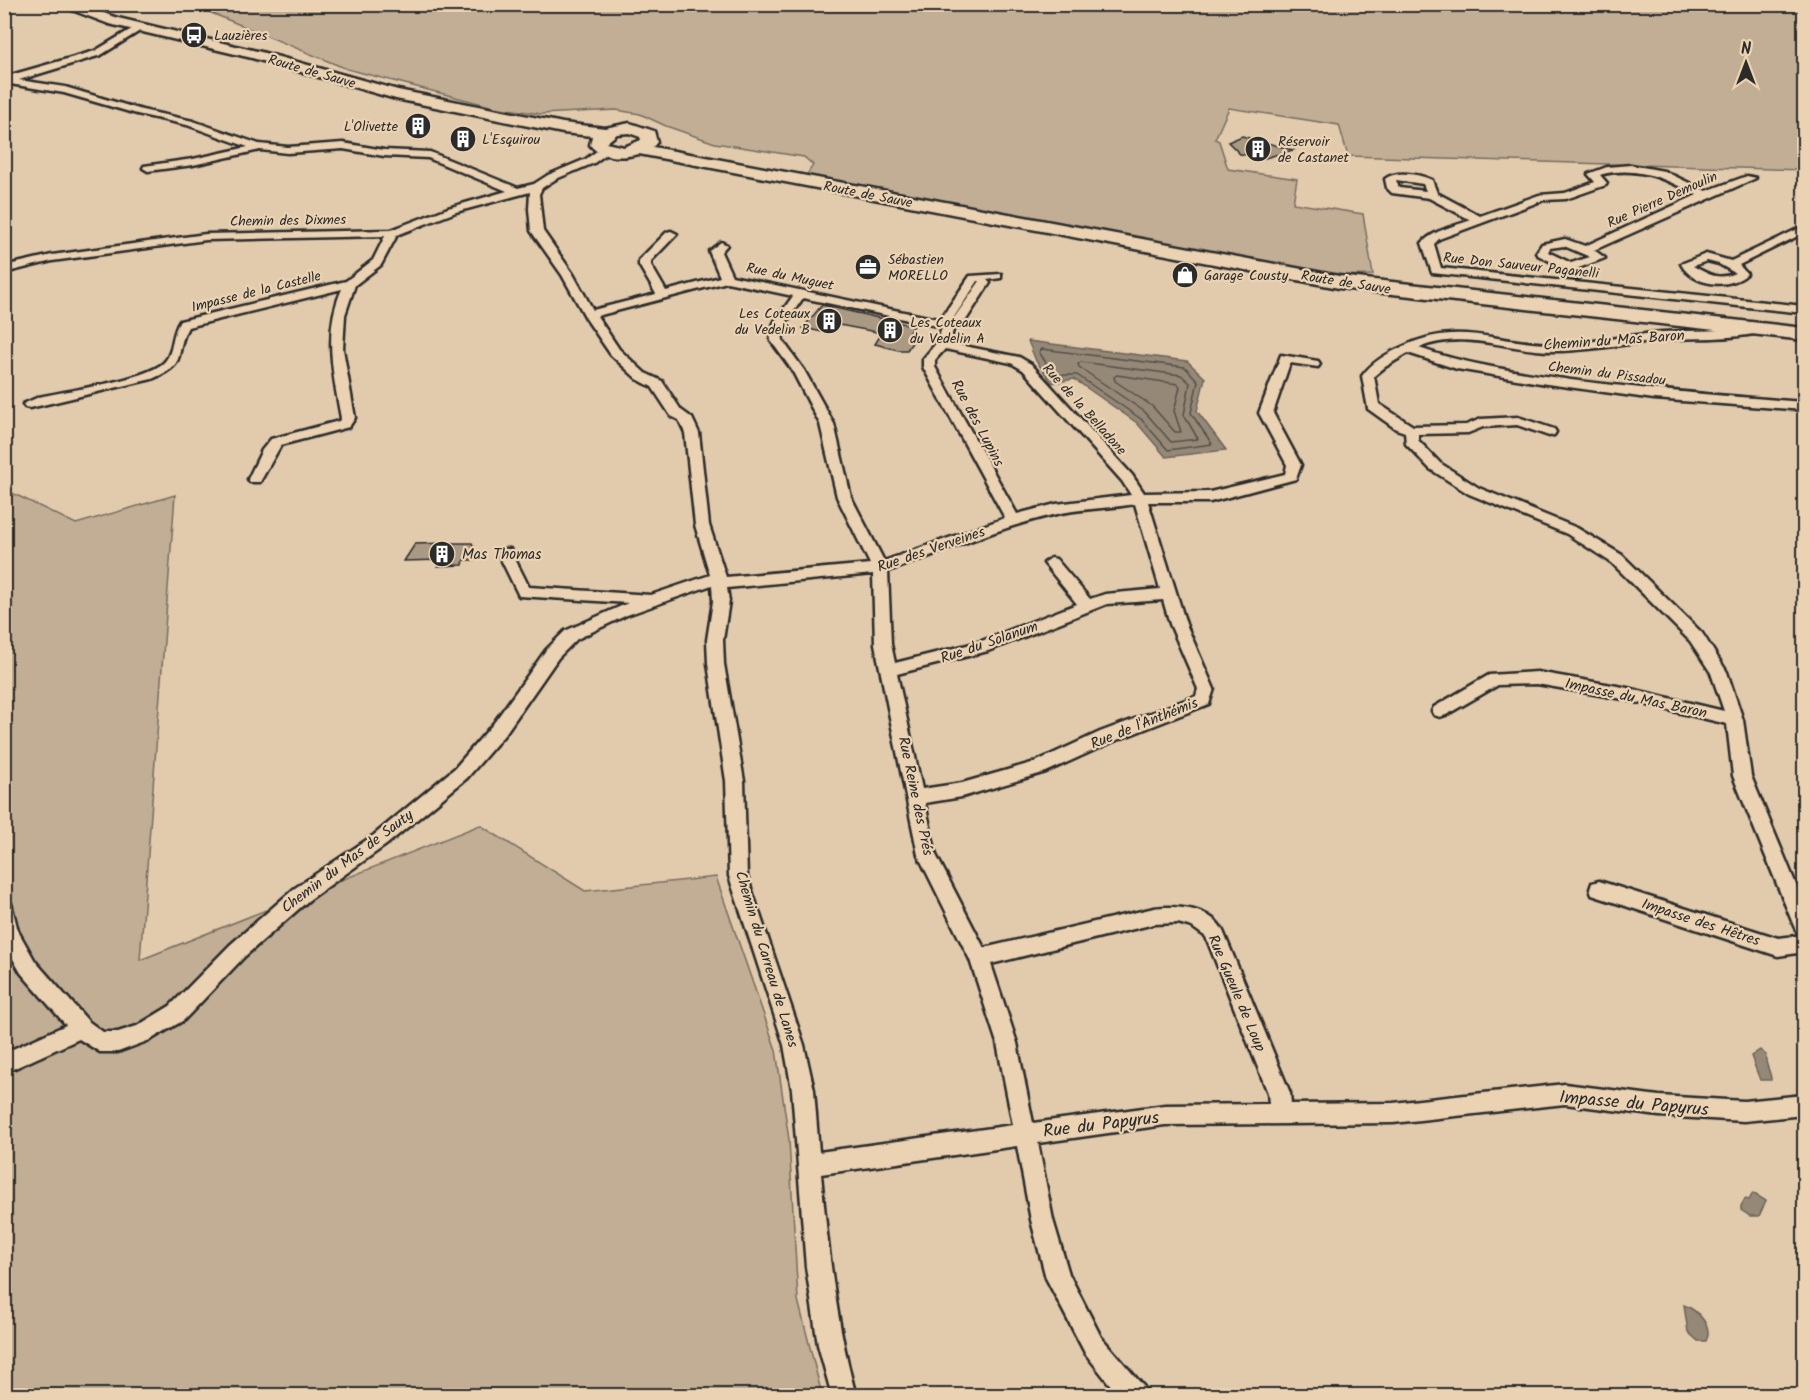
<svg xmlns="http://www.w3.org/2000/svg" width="1809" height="1400" viewBox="0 0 1809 1400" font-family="Kalam,sans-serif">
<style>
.green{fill:#c1ae95;stroke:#766c60;stroke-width:1.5}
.water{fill:#958877;stroke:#6b6359;stroke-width:1.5}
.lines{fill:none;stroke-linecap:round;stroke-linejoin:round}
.shore{stroke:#555049;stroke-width:1.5}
.building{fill:#aa9a84;stroke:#2b2b2b;stroke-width:1.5}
.minor-casing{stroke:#2b2b2b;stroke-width:5}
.primary-casing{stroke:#2b2b2b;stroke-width:5}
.minor{fill:#ead2b2;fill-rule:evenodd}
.primary{fill:#ead2b2;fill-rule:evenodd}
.labels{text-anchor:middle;stroke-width:4.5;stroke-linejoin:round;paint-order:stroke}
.far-poi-label{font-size:14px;fill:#2b2b2b;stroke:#ead2b2;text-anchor:start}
.far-street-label{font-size:14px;fill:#2b2b2b;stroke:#ead2b2}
.street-label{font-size:15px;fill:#2b2b2b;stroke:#ead2b2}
.poi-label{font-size:15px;fill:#2b2b2b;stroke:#ead2b2;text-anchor:start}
.near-street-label{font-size:18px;fill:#2b2b2b;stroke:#ead2b2}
</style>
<rect width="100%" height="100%" fill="#e2cbad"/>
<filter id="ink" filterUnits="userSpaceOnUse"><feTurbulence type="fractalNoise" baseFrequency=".0167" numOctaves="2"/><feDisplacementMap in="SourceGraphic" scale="12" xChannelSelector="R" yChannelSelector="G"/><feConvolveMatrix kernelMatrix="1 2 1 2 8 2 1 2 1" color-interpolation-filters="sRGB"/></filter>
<g filter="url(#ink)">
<path class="green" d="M192,5H1804V170L1348,156L1339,125L1229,108L1215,139L1219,141L1228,169L1297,179L1293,203L1363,214L1373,275L1328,276L805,178L813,165L804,157L715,143L666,126L640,114L616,110L541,114L494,107L347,69Z
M4,489L76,524L175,495L140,960L480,825L585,891L716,877L776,1050L789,1140L798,1300L822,1395H5Z"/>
<path class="water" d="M1028,341L1187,361L1205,378L1197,411L1226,450L1166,457L1137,423L1074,379L1052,383L1036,361Z
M1760,1050L1766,1055C1764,1064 1771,1071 1771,1080H1760L1751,1056Z
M1753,1193L1766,1201L1759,1216H1750L1741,1210V1206L1745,1199L1749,1200Z
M1684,1305C1697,1310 1714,1326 1706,1341H1698L1688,1332Z"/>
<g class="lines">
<path class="shore" d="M1042,349L1185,367L1198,381L1191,413L1212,444L1168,450L1141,419L1077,375H1054L1039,352Z
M1081,362L1181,375L1190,383L1184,415L1198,439L1171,442L1145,412L1079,367L1078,364Z
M1117,375L1178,384L1180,387L1174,411L1181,432H1175L1152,406L1115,381L1114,377Z"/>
</g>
<path class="building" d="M1242,136L1293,150L1265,158L1240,154L1228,142Z
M822,305L914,326L907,335L916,337L907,350H898L875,344L882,333L834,324L827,333L803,328Z
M449,543H472L476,551L474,560H464L463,565L438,566L440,560L404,561L415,544Z"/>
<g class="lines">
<defs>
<path id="minor" d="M140,24L144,27L143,29L101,55L19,80L65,87L142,110L193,121L259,144L288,147L343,143L384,150L430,152L518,188L534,184L548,175L586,159L601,148H609V152L594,163L556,179L542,188L539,194L543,231L573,274L593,310L656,294L639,265V260L667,232L671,231L677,234L651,261V265L666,291L720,277L709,251L721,242L727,245L721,252L732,276L942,320V317L970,276L1001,274V278L987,280L990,283L964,323L954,327L950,341L954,344L1019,357L1031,364L1132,475L1144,493L1210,492L1285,474L1287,465L1259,413L1281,355L1318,361L1320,364L1318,367L1290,363L1273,413L1301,465L1296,479L1210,502H1148L1186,624L1214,689L1209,704L1112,742L1046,772L962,797L925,803L936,855L984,948L1154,908C1176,905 1212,908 1223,931L1290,1093L1291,1104L1393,1103L1565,1084L1659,1096L1744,1101L1804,1095V1115L1744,1121L1659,1116L1565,1104L1393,1123L1165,1125L1038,1143L1053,1220L1069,1274L1101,1337L1144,1387L1147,1396H1119L1085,1353L1046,1278L1031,1220L1017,1146L821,1174C828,1249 836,1322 856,1396H832L818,1345L806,1267L792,1090L784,1045L729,876L726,781L708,664L707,640L713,601L712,585L627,615L577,639L558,658L505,734L467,778L386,845L309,900L244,957L184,1020L150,1040L118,1052H100L79,1039L4,1073V1053L66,1025L21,973L4,943V901L11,903L18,931L35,961L88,1021L103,1032H118L137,1026L170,1006L230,945L295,888L374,835L455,768L493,724L546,650L565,631L628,603L519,596L498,553L500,549H510L529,587L651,595L710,575L695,525L685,433L679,420L671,416L652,387L637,379L611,355L587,320L562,275L531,231L529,209L530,192L456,212L397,235L381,265L355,285L345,315L343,349L355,418L349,427L281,445L260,482H250L248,479L262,450L271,439L339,421L341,418C333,375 323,330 342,289L188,327C173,355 190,363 152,379L30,408L25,407L23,404L39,397C64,391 153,379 166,360C174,350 171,334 180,321L346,281L373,260L385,236L206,240L52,261L4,273V266L52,255L206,234L391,230L448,208L507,191L428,158L384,156L343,149L288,153L260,150L193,165L148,171L143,168L144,166L193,159L248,147L187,125L137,114L64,93L4,83V77L95,51ZM978,281H980L954,318V317ZM727,282L793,296L775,321L770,332L771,341L792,370L820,424L837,497L870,564L726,577L709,525L699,433L692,418L681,410L662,381L645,373L619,349L597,316ZM803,298L942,327L938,341L923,359V367L1005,518L884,561L851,497L834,424L804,370L783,341L782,332L787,321ZM945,349L1011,363L1023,370L1122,481L1131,495L1056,504L1017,514L935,367V360ZM1135,504L1160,589L1105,594L1090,599L1056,559L1051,558L1044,563L1077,604L979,642L895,663L891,644L888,571C943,553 996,528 1053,515C1079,508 1108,509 1135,504ZM873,574L875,644L918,855L970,960L997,1043L1013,1125L819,1152L814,1090L804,1045L747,876L744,781L724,664L723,640L729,601L727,588ZM1163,600L1170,624L1198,689L1196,696L1100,732L1035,762L962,783L922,789L897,674L988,651L1107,604ZM1178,923L1192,927L1206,937L1268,1093L1269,1104L1165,1105L1033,1123L1017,1043L991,964L1154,924Z
M1631,165L1664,171L1706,191L1747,176L1756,178L1594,250L1605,258L1576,269L1580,277L1578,279H1570L1565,269L1538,255L1536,253L1542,244L1565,239L1585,246L1697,195C1666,179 1639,166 1603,174L1600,175L1607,183L1606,185L1566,199L1544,200L1439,239L1434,244L1441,268L1804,306V313L1432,273L1422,243C1434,230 1455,226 1471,220L1429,198L1392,193L1387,188L1385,179C1396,170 1419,174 1432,180L1437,193L1480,216L1539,195L1565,193L1595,182L1588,174L1607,167ZM1396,180L1423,184L1426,191L1399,188ZM1564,246L1590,257L1571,263L1548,252L1550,248Z
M1804,226V233L1739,265L1747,274C1730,290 1692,286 1681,264L1706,254L1731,261ZM1707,261L1719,264L1735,273C1718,281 1708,274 1693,266Z
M1759,325L1765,329L1763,332C1730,340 1697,337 1663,340C1627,343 1590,351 1554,351C1508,351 1464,329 1419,348C1468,365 1519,372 1571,380C1649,390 1726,396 1804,402V410L1654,399L1540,383L1457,369L1408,353L1385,367L1374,376L1379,404L1413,426L1466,425L1481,419L1518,417L1554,429L1556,432L1554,435L1549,436L1517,425L1483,427L1468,433L1418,434V440L1440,463L1479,488L1577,528L1622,555L1702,633L1727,672L1743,720L1751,776L1804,904V934L1797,932L1794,926L1733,776L1727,724L1623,699L1537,684L1498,685L1446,715L1440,717L1434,715L1432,711L1434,707L1489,675L1537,672L1623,687L1724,711L1711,673L1690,641L1612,563L1567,534L1469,494L1430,469L1406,444L1405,432L1396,429L1368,409L1362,376C1372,362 1386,354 1402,347C1460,319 1496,344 1554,344C1591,344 1627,335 1663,332C1695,330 1727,332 1759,325Z
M1599,881L1778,938L1804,935V952L1778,956L1592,895L1590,889L1592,883Z"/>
<path id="primary" d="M56,4H78L118,18L261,52L398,90L563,123L605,128L630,123L654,131L657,142L653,147L1339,276L1804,328V340L1339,288L639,154C623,158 601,159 590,145L592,136L563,133L396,99L252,58L109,24ZM629,133L640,137L641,140L624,147L606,143L617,134Z"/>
</defs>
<use href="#minor" class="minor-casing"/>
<use href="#primary" class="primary-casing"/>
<use href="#minor" class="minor"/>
<use href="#primary" class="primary"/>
</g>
</g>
<defs>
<symbol id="bus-disc" viewBox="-11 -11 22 22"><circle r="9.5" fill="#2b2b2b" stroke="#ead2b2"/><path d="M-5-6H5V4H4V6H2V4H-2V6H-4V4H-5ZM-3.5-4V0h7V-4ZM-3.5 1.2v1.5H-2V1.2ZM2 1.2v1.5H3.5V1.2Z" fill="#fff"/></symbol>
<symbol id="building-disc" viewBox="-11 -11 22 22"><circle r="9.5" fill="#2b2b2b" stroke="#ead2b2"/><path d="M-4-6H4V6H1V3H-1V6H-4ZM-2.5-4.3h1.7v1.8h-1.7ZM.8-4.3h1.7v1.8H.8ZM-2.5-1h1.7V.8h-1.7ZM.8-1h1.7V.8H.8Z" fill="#fff"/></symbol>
<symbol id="office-disc" viewBox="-11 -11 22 22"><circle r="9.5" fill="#2b2b2b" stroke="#ead2b2"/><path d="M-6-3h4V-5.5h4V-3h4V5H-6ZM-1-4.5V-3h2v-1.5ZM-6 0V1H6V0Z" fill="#fff"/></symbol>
<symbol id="shop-disc" viewBox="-11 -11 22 22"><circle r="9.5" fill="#2b2b2b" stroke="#ead2b2"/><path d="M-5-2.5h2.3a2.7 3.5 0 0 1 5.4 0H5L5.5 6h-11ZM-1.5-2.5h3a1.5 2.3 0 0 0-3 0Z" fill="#fff"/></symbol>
</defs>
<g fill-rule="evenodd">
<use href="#bus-disc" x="179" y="20" width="30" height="30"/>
<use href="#building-disc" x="403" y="111" width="30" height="30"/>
<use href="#building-disc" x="448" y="124" width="30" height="30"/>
<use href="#building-disc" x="1243" y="134" width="30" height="30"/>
<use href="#office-disc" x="853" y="252" width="30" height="30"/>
<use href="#shop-disc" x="1170" y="260" width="30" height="30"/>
<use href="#building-disc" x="814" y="306" width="30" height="30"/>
<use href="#building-disc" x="875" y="315" width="30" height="30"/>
<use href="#building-disc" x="427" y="539" width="30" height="30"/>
</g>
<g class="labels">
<g class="far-poi-label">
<text x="214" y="40">Lauzières</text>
<text x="398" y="131" text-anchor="end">L'Olivette</text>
<text x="482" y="144">L'Esquirou</text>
<text x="1278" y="146">Réservoir<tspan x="1278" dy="16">de Castanet</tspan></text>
<text x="888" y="264">Sébastien<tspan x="888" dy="16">MORELLO</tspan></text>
<text x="1204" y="280">Garage Cousty</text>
<text x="810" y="318" text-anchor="end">Les Coteaux<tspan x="810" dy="16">du Vedelin B</tspan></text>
<text x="910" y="327">Les Coteaux<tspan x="910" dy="16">du Vedelin A</tspan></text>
</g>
<g class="far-street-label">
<text transform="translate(312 71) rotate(16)" y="5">Route de Sauve</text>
<text transform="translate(868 194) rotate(11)" y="5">Route de Sauve</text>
<text transform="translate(1662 199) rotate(-24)" y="5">Rue Pierre Demoulin</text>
<text transform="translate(288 220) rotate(-1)" y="5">Chemin des Dixmes</text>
<text transform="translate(1521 265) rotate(6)" y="5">Rue Don Sauveur Paganelli</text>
<text transform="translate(790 276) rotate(12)" y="5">Rue du Muguet</text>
<text transform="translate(1346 282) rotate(9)" y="5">Route de Sauve</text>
<text transform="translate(256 291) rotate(-14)" y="5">Impasse de la Castelle</text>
<text transform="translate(1607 373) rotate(7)" y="5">Chemin du Pissadou</text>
<text transform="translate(1085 409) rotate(48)" y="5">Rue de la Belladone</text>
</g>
<g class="street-label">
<text transform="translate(1614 340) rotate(-4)" y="5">Chemin du Mas Baron</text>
<text transform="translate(978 423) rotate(62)" y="5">Rue des Lupins</text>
<text transform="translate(931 549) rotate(-19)" y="5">Rue des Verveines</text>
<text transform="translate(989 642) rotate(-19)" y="5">Rue du Solanum</text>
<text transform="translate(1636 698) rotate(12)" y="5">Impasse du Mas Baron</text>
<text transform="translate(1144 723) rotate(-22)" y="5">Rue de l'Anthémis</text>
<text transform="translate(916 796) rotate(78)" y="5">Rue Reine des Prés</text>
<text transform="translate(347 861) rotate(-37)" y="5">Chemin du Mas de Sauty</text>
<text transform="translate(1701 922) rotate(18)" y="5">Impasse des Hêtres</text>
<text transform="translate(767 959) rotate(73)" y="5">Chemin du Carreau de Lanes</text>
<text transform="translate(1237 993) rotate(67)" y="5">Rue Gueule de Loup</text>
</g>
<g class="poi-label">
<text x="462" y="559">Mas Thomas</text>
</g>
<g class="near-street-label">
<text transform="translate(1634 1103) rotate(5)" y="6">Impasse du Papyrus</text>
<text transform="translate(1101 1124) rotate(-7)" y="6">Rue du Papyrus</text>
</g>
</g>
<rect width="1809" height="1400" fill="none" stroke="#ead2b2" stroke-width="24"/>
<rect x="12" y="12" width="1785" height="1376" fill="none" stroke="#2b2b2b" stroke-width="2" filter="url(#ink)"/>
<g transform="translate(1746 63)" stroke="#ead2b2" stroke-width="4.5" paint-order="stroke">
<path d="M0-4.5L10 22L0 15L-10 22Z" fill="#2b2b2b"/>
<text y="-9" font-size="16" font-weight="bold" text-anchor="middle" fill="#2b2b2b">N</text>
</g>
</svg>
